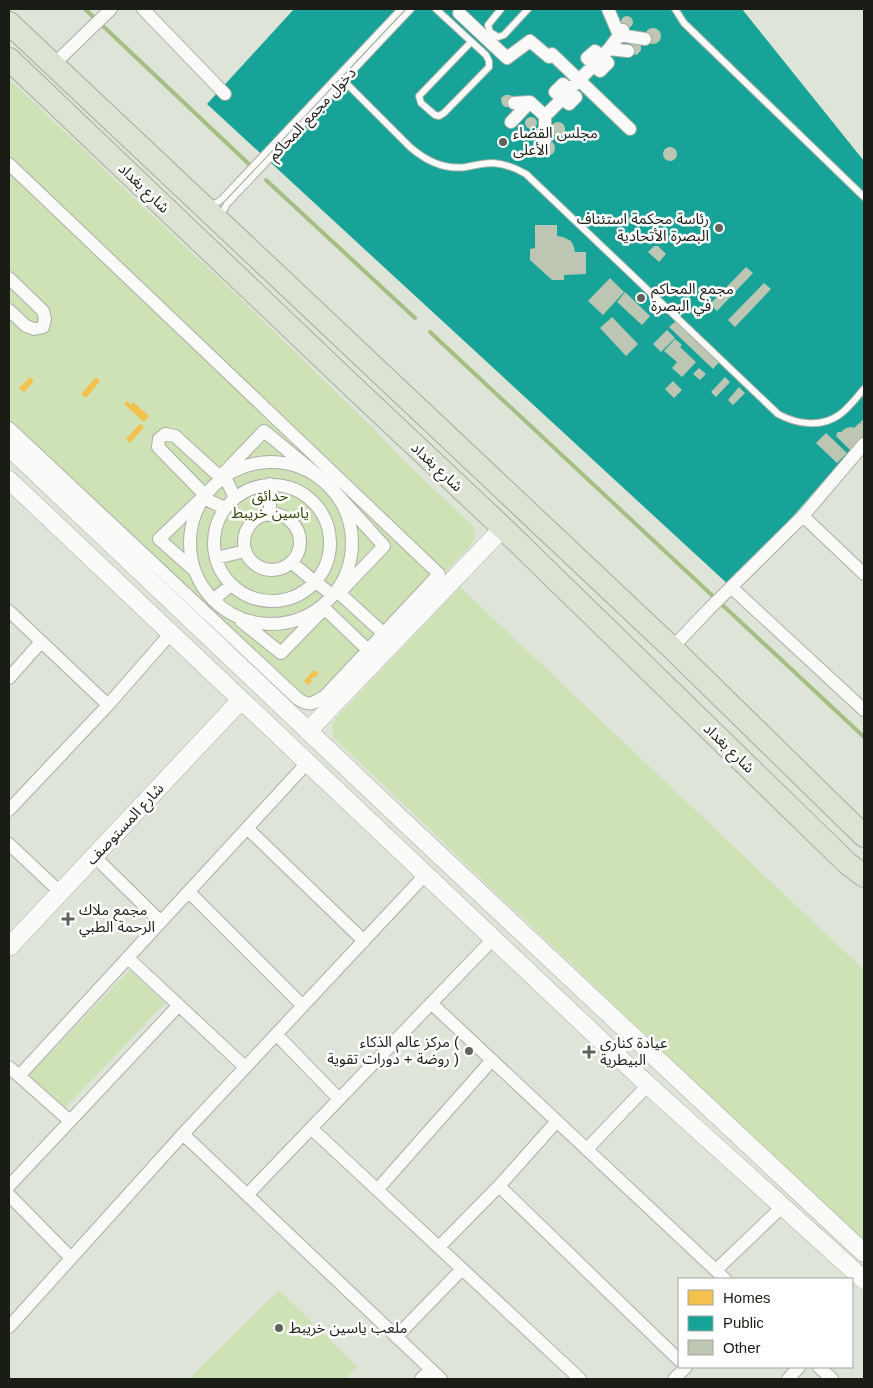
<svg xmlns="http://www.w3.org/2000/svg" width="873" height="1388" viewBox="0 0 873 1388" font-family="Arial,'Noto Sans Arabic',sans-serif">
<style>
.green{fill:#cee2b6}
.homes{fill:#f2c14e}
.public{fill:#17a398}
.lines{fill:none;stroke-linecap:round;stroke-linejoin:round}
.stream{stroke:#a5bf83;stroke-width:4}
.building{fill:#bdc6b2}
.lane-casing{stroke:#abafa6;stroke-width:8}
.street-casing{stroke:#abafa6;stroke-width:14}
.secondary-casing{stroke:#abafa6;stroke-width:19}
.highway-casing{stroke:#a4ae99;stroke-width:24}
.lane{stroke:#fafbf9;stroke-width:6}
.street{stroke:#fafbf9;stroke-width:12}
.secondary{stroke:#fafbf9;stroke-width:18}
.highway{stroke:#dce3d3;stroke-width:22}
.poi-dot{fill:#5f6359;stroke:#fff;stroke-width:2}
.labels{text-anchor:middle;stroke-width:5;stroke-linejoin:round;paint-order:stroke}
.street-label{font-size:15px;fill:#1a1d15;stroke:#fff}
.poi-label{font-size:15px;fill:#1a1d15;stroke:#fff;text-anchor:start}
.park-label{font-size:15px;fill:#304509;stroke:#fff}
</style>
<rect width="100%" height="100%" fill="#dee4d8"/>
<path class="green" d="M9,79L230,289L368,423L402,459L474,527L475,537L472,544L322,703L315,708L9,432Z
M460,587L864,970V1243L333,737L332,727L335,719Z
M130,970L165,1003L64,1109L28,1076Z
M279,1290L357,1367L345,1379H189Z"/>
<path class="homes" d="M30,377L34,381L24,392L19,388Z
M96,377L100,381L86,398L81,394Z
M127,401L131,405L133,402L149,416L144,422L124,404Z
M140,424L144,427L130,443L126,439Z
M314,670L319,674L311,679L312,681L308,685L304,681Z"/>
<path class="public" d="M294,9H742L864,161V435L731,587L207,104Z"/>
<g class="lines">
<path class="stream" d="M85,9L252,167
M266,180L415,318
M430,332L864,737"/>
</g>
<path class="building" d="M621 22a6 6 0 1 1 12 0a6 6 0 1 1-12 0Z
M645 36a8 8 0 1 1 16 0a8 8 0 1 1-16 0Z
M632,42H638L641,46V50L637,55L632,54L628,45Z
M505,95H510L514,98L510,107H505L502,104L501,98Z
M525 123a6 6 0 1 1 12 0a6 6 0 1 1-12 0Z
M551 129a7 7 0 1 1 14 0a7 7 0 1 1-14 0Z
M539 148a8 8 0 1 1 16 0a8 8 0 1 1-16 0Z
M663 154a7 7 0 1 1 14 0a7 7 0 1 1-14 0Z
M535,225H557V236L563,237L571,241L574,247L575,252H586V274L564,275V280H552L530,260V249L535,248Z
M654,246H658L666,254L659,262L648,252Z
M746,267L753,273L717,311L710,304Z
M610,278L624,292L603,315L588,301Z
M764,283L771,289L735,327L728,320Z
M625,292L650,316L642,325L617,302Z
M612,317L638,344L626,356L600,328Z
M676,321L719,362L713,369L669,327Z
M667,330L675,338L661,352L653,344Z
M675,339L682,345L680,347L696,362L682,377L672,368L677,362L664,351Z
M699,368L706,374L700,380L693,374Z
M725,377L730,382L716,397L711,392Z
M673,381L682,390L674,398L665,389Z
M739,387L745,393L733,405L728,400Z
M863,420L864,421V437L851,451L836,436L837,435L836,434L838,432H842L843,429L844,430L846,428L852,427L854,428L859,423L861,424L860,422Z
M826,433L847,453L837,463L816,443Z"/>
<g class="lines">
<defs>
<path id="lane" d="M436,9L486,55L489,61V67L444,113L439,116L435,115L421,103L419,96L471,42
M501,9L488,25L490,32L498,37L504,35L528,9
M675,9L684,23L864,197
M339,76L410,147C426,161 445,170 466,167C476,165 484,163 493,163C505,164 516,168 526,174L778,414C796,424 821,428 839,415C848,409 856,398 864,389
M209,206L218,202L222,199L401,9
M221,218L222,213L227,204L411,9"/>
<path id="street" d="M143,9L225,94
M608,9L619,35L645,39
M459,13L507,58L530,41L549,57L552,54L630,129
M609,49L628,51
M595,51L608,63L600,71L587,58Z
M601,57L609,49L623,30
M53,65L111,9
M569,90L576,97L569,104L555,92L563,84L569,90L594,65
M514,103L530,102L545,116L562,99
M545,116V140
M511,122L530,102
M9,164L439,574L325,696C314,703 310,707 298,699L9,428
M9,278L43,311L45,319L43,327L34,329L26,326L9,310
M190 543a81 81 0 1 1 162 0a81 81 0 1 1-162 0Z
M223,473L235,498
M214 543a58 58 0 1 1 116 0a58 58 0 1 1-116 0Z
M203,498L225,508
M244 542a28 28 0 1 1 56 0a28 28 0 1 1-56 0Z
M270,515V484
M803,516L864,574
M216,558L245,551
M291,562L315,582L333,595
M194,570L159,539L205,495L158,447L159,439L165,434L175,436L220,477L264,431L327,483L384,546L339,593
M731,587L864,710
M337,591L383,633
M213,600L231,585
M322,606L368,650
M9,611L108,705
M241,621L281,653L320,613
M672,648L709,609L803,516L864,444
M9,678L41,642
M9,810L108,705L171,633
M247,828L364,941
M9,844L60,892
M94,856L161,922
M189,892L303,1006
M128,958L245,1067
M431,1003L725,1279
M276,1034L339,1099
M9,1067L70,1121
M19,1076L307,763
M311,1128L580,1379
M183,1134L441,1379
M587,1149L648,1085
M9,1186L179,1005
M499,1186L679,1360
M377,1190L492,1060
M9,1195L71,1258
M247,1195L493,939
M439,1247L499,1186L557,1121
M716,1270L783,1206
M9,1327L183,1134L426,874
M396,1337L462,1269
M819,1367L832,1379
M421,1379L431,1369
M674,1379L686,1367
M788,1379L799,1367"/>
<path id="secondary" d="M9,447L400,818L864,1253
M9,480L648,1085L864,1280
M308,731L503,528
M9,947L241,700"/>
<path id="highway" d="M9,23L672,648L864,836
M9,59L351,385L503,528L847,863L864,876"/>
</defs>
<use href="#lane" class="lane-casing"/>
<use href="#street" class="street-casing"/>
<use href="#secondary" class="secondary-casing"/>
<use href="#highway" class="highway-casing"/>
<use href="#lane" class="lane"/>
<use href="#street" class="street"/>
<use href="#secondary" class="secondary"/>
<use href="#highway" class="highway"/>
</g>
<g class="poi-dot">
<circle cx="503" cy="142" r="5"/>
<circle cx="719" cy="228" r="5"/>
<circle cx="641" cy="298" r="5"/>
<path d="M65.5 911.5h5v5h5v5h-5v5h-5v-5h-5v-5h5z"/>
<circle cx="469" cy="1051" r="5"/>
<path d="M586.5 1044.5h5v5h5v5h-5v5h-5v-5h-5v-5h5z"/>
<circle cx="279" cy="1328" r="5"/>
</g>
<g class="labels">
<g class="street-label">
<text transform="translate(312 114) rotate(-47)" y="5">دخول مجمع المحاكم</text>
<text transform="translate(144 188) rotate(44)" y="5">شارع بغداد</text>
<text transform="translate(437 467) rotate(43)" y="5">شارع بغداد</text>
<text transform="translate(729 748) rotate(44)" y="5">شارع بغداد</text>
<text transform="translate(125 824) rotate(-47)" y="5">شارع المستوصف</text>
</g>
<g class="poi-label">
<text x="513" y="138">مجلس القضاء<tspan x="513" dy="17">الأعلى</tspan></text>
<text x="709" y="224" text-anchor="end">رئاسة محكمة استئناف<tspan x="709" dy="17">البصرة الأتحادية</tspan></text>
<text x="651" y="294">مجمع المحاكم<tspan x="651" dy="17">في البصرة</tspan></text>
<text x="79" y="915">مجمع ملاك<tspan x="79" dy="17">الرحمة الطبي</tspan></text>
<text x="459" y="1047" text-anchor="end">مركز عالم الذكاء (<tspan x="459" dy="17">روضة + دورات تقوية )</tspan></text>
<text x="600" y="1048">عيادة كناري<tspan x="600" dy="17">البيطرية</tspan></text>
<text x="289" y="1333">ملعب ياسين خريبط</text>
</g>
<g class="park-label">
<text x="270" y="501">حدائق<tspan x="270" dy="17">ياسين خريبط</tspan></text>
</g>
</g>
<rect width="873" height="1388" fill="none" stroke="#1a1d15" stroke-width="20"/>
<rect x="678" y="1278" width="175" height="90" fill="#ffffff" stroke="#a3a5a1"/>
<rect x="688" y="1290" width="25" height="15" fill="#f2c14e" stroke="#a3a5a1"/>
<text x="723" y="1303" font-size="15" fill="#1a1d15">Homes</text>
<rect x="688" y="1316" width="25" height="15" fill="#17a398" stroke="#a3a5a1"/>
<text x="723" y="1328" font-size="15" fill="#1a1d15">Public</text>
<rect x="688" y="1340" width="25" height="15" fill="#bdc6b2" stroke="#a3a5a1"/>
<text x="723" y="1353" font-size="15" fill="#1a1d15">Other</text>
</svg>
